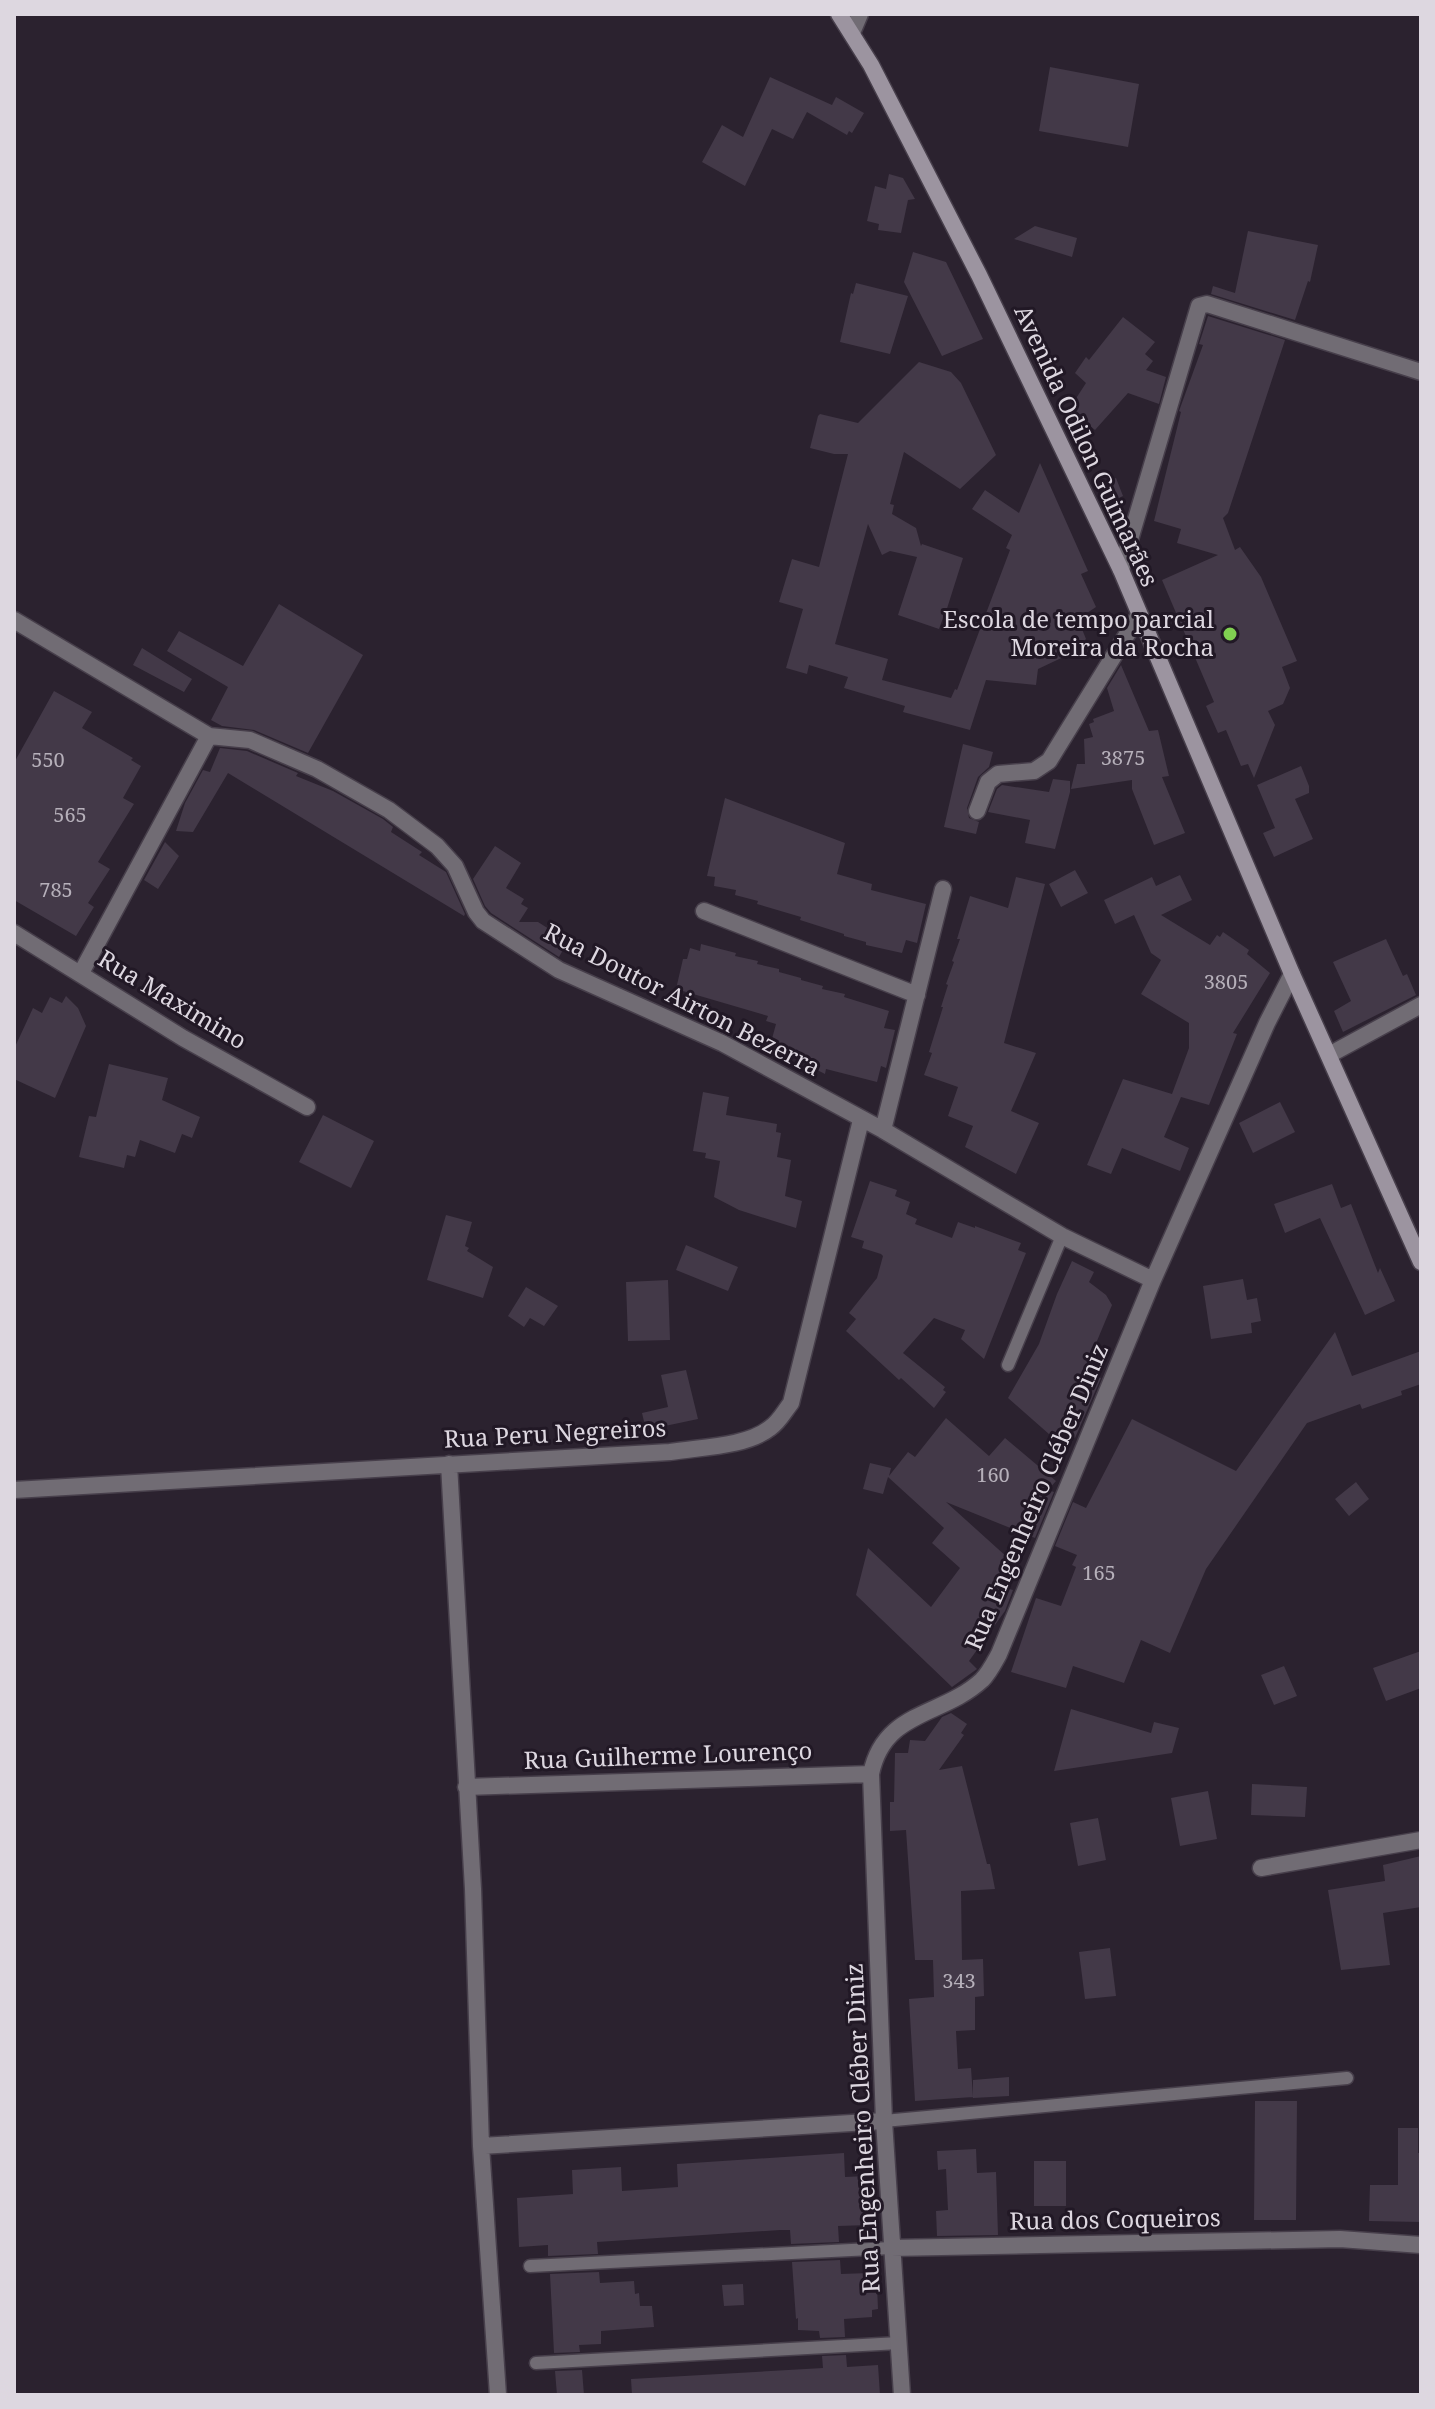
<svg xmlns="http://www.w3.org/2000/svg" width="1435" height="2409" viewBox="0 0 1435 2409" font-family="'Noto Serif',serif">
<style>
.building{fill:#433948}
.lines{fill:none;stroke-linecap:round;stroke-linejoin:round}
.lane-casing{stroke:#473f4b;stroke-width:15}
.street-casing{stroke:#473f4b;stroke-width:19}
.secondary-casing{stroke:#473f4b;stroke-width:19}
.lane{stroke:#716c74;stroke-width:12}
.street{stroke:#716c74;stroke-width:16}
.secondary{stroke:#9c94a0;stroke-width:16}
.poi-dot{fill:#80d051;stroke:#211825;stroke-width:3}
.labels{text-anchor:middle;stroke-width:6;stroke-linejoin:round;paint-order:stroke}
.number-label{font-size:20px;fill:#b6b0ba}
.street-label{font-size:24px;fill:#ddd7e0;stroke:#211825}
.poi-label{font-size:24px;fill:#ddd7e0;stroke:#211825;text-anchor:end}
</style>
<rect width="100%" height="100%" fill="#2b222f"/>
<path class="building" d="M1050,67L1139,84L1128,147L1039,131Z
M770,77L832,105L836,97L864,113L852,133L849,131L847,135L807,112L793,139L772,129L745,186L702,162L722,125L743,137Z
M889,174L903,178L915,199L908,200L901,233L878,230L879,224L867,221L875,186L886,189Z
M1035,226L1077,238L1072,257L1014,239Z
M1248,231L1318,245L1310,282L1308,281L1295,320L1211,294L1213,286L1235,293Z
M913,252L946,262L983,339L942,356L904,282Z
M856,283L908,296L890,354L840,342L851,293L853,294Z
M1208,316L1285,340L1228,513L1223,518L1235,550L1240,547L1261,577L1297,661L1282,667L1290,688L1283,704L1268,711L1275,725L1254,778L1248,764L1241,766L1226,730L1218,733L1206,706L1214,702L1162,580L1218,555L1177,543L1181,529L1154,521L1181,412L1179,411L1203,345L1199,344Z
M1123,317L1155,342L1145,354L1153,361L1146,370L1166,377L1159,404L1128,393L1095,430L1090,426L1083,432L1077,427L1070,430L1064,417L1086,383L1075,373L1086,357L1089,360Z
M919,362L951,372L961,383L996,455L960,489L904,452L890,504L894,505L892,514L916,528L921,546L922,544L963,558L944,618H943L939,629L898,615L917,557L890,551L882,555L868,524L835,644L888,659L882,680L951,698L955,689L957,690L1010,550L1006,548L1012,535L972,509L985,490L1019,513L1040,463L1088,571L1081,574L1096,607L1078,619L1086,639L1074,652L1038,669L1036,685L986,680L970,730L903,712L905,706L844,688L848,677L809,665L807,674L786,668L803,609L779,602L792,559L819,567L848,454H834L810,448L818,416L820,414L858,423Z
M1116,478L1123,496L1106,504L1098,486Z
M279,604L363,655L308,753L254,730L222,726L211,720L228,687L167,651L179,631L243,666Z
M142,648L192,679L184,692L133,665Z
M1121,665L1149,731L1158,730L1169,776L1162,777L1185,833L1154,845L1132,789V780L1071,789L1077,764H1085L1084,739L1093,737L1089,724L1094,722L1093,719L1114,711L1107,688Z
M54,691L92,712L82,728L133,758L131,760L141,766L123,798L134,804L98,862L110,869L88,903L94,907L76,936L14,900V763Z
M963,744L993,752L989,767L978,777L967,808L969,818L979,822L976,834L944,827Z
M220,748L247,751L298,773L296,776L333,791L383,819L393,827L391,832L422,852L419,855L446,872L465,914L464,916L228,773L193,832L176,831L185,803L203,770L210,772Z
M1301,766L1309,786V793L1295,799L1313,839L1274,857L1263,833L1275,828L1257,785Z
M1053,779L1070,781V792L1055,849L1025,843L1030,820L988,812L997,789L1002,785L1049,792Z
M725,798L845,843L837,874L872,884L871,890L926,904L917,943L906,940L902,953L866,945V942L844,936V934L800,920L801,917L757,904L758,901L735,895L736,890L714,886L715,877L707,876Z
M165,842L179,856L158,889L144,880Z
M495,846L521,863L506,888L524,899L521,904L528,908L519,922H538L568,941L559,957L491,913L485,906L473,879Z
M1075,870L1088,893L1061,907L1049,884Z
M1180,875L1192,900L1161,915L1210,945L1217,935L1220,937L1223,932L1249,950L1247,954L1270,973L1233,1033L1237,1034L1209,1105L1181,1097L1164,1137L1189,1148L1180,1171L1122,1148L1111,1174L1087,1165L1123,1079L1172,1094L1189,1048V1023L1141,994L1161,960L1151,953L1134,915L1115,924L1104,900L1152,877L1156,886Z
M1016,877L1045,884L1004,1043L1036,1053L1011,1111L1039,1123L1016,1174L965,1147L973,1126L948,1116L958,1087L924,1075L932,1053L929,1052L943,1007H941L948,985L946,984L954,962L952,961L960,939H957L970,896L1008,908Z
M1386,939L1403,976L1407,974L1416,995L1343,1032L1334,1011L1351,1001L1333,962Z
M701,944L736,953L735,956L758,961L757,964L779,969V972L801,978V980L823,986L822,989L845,994L844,997L889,1011L884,1028L895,1030L886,1068L881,1066L877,1082L826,1069L825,1074L770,1046L776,1024L766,1021L768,1016L676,989L683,959H687L690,948L700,951Z
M66,996L78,1008L86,1026L55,1098L14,1079V1049L33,1008L42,1013L50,997L62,1003Z
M109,1064L168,1078L162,1100L200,1117L192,1138L182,1134L175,1153L140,1140L135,1157L127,1155L124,1168L79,1157L89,1116L96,1117Z
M703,1092L729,1097L726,1115L777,1124L776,1132L781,1133L777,1157L791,1160L785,1196L802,1201L796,1228L739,1210L714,1197L720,1161L705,1158L706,1153L693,1151Z
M1280,1102L1295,1132L1253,1153L1239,1123Z
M323,1115L374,1141L351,1188L299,1162Z
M870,1181L897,1190L895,1196L910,1202L906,1214L917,1219L915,1224L952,1238L958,1222L975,1228V1226L1021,1243L1018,1250L1026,1253L984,1359L961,1339L965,1330L934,1318L903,1353L945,1387L943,1390L946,1392L934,1408L901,1378L899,1380L846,1331L856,1319L849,1313L877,1278L883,1256L881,1254L862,1248L864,1241L851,1237Z
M1332,1184L1341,1208L1351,1204L1378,1273L1380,1268L1395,1301L1365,1315L1320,1218L1285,1233L1274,1204Z
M446,1215L472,1222L465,1246L469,1248L467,1251L493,1267L483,1298L427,1280Z
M686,1245L738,1267L728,1291L676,1270Z
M1072,1261L1094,1272L1089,1282L1106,1295L1112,1305L1084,1372L1101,1378L1075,1438L1067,1431L1058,1442L1008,1398L1039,1344L1057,1294Z
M1243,1279L1247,1300L1257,1298L1261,1321L1251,1323L1252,1333L1211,1339L1203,1286Z
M668,1280L670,1340L628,1341L626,1282Z
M526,1287L558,1306L544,1326L530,1318L524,1327L508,1316Z
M1335,1332L1352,1376L1421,1351V1384L1401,1391L1402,1395L1362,1409L1360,1404L1307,1423L1206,1569L1170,1653L1141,1640L1124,1683L1073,1666L1066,1688L1011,1672L1036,1598L1061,1606L1076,1567L1072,1565L1077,1555L1055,1546L1073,1502L1086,1508L1132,1419L1236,1471Z
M686,1370L698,1419L646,1430L642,1413L668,1407L661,1375Z
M946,1418L989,1456L1005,1438L1056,1481L1048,1490L1054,1492L1035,1538L946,1502L1018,1567L1014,1570L1018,1574L1006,1588L1013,1590L1005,1611L969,1661L977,1669L952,1687L856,1595L868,1548L931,1607L960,1568L932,1543L944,1528L888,1477L883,1494L863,1489L870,1463L891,1468L889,1476L908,1452L915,1457Z
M1356,1482L1369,1499L1349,1516L1335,1499Z
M1421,1651V1688L1386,1701L1373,1668Z
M1284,1666L1297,1696L1274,1705L1261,1675Z
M1071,1709L1151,1733L1154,1722L1179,1728L1172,1753L1054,1771Z
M951,1713L967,1724L961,1733L964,1735L939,1770L962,1766L987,1864H990L995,1889L961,1891L962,1960L983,1959L984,1996L975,1997V2030L956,2031L958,2069L971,2068L973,2097L915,2101L909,1999L934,1997L933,1960H915L906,1830L890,1831V1802H894L895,1753H908L910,1740L925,1741L942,1717Z
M1252,1784L1307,1787L1305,1817L1251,1815Z
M1208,1791L1217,1839L1180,1846L1171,1798Z
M1098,1818L1106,1860L1078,1866L1070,1823Z
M1421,1856V1907L1383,1913L1390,1965L1341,1970L1328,1890L1385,1881L1383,1865Z
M1110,1948L1116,1996L1085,1999L1079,1952Z
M1009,2077V2096L973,2098V2080Z
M1255,2101H1297L1296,2220H1254Z
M1398,2128H1418V2153H1421V2222L1369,2221L1370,2185H1398Z
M976,2149L977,2173L996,2172L998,2235L937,2236L936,2211L948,2210L946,2169L938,2170L937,2151Z
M844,2153L845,2177L866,2176L869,2225L838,2226L839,2242L791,2244L790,2230H780L597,2242L598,2254L548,2256V2245L519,2247L517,2198L573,2194L572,2170L621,2167L622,2191L678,2187L677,2164Z
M1034,2161H1066V2206H1034Z
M840,2260L841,2274L869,2273V2286H877L878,2309L872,2310V2317L844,2319L845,2337L820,2338L819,2331L798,2330V2318L796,2319L792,2262Z
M599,2272L600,2283L634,2281L635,2294L639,2293L640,2306H652L654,2327L601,2331V2344L579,2345L580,2352L554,2353L550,2274Z
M743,2284L744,2305L724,2306L722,2285Z
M846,2355L847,2367L878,2365L880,2395H632L631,2379L823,2368L822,2356Z
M582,2370L584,2395H557L555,2371Z"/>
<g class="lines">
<defs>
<path id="lane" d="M1008,1365L1062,1236
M884,2121L1347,2078
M530,2266L891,2248
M536,2363L899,2343"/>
<path id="street" d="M852,33L860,14
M1121,570L1199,306L1207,304L1421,372
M14,620L209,736L250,740L317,769L389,810L437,846L455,866L476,912L483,921L559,970L722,1043L883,1130L1062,1236L1153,1280
M977,811L988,782L998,774L1034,771L1049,761L1139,615
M704,911L917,995
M14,933L183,1038L307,1107
M81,973L209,736
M1329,1055L1421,1005
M883,1130L943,889
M449,1464L473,1889L481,2146L498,2395
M14,1490L670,1452C700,1447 746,1447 770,1428C779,1422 784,1412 791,1403L861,1120
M466,1787L871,1774
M1261,1868L1421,1840
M481,2146L884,2121
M891,2248L1340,2239L1421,2245
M902,2395L884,2121L871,1774C884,1710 942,1717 982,1680C989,1673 994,1663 999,1654L1153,1280L1267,1023L1292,974"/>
<path id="secondary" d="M839,14L871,65L979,275L1121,570L1292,974L1421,1262"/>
</defs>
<use href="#lane" class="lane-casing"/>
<use href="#street" class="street-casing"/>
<use href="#secondary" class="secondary-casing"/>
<use href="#lane" class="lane"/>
<use href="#street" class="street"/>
<use href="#secondary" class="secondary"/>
</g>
<circle class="poi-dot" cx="1230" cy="634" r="8"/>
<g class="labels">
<g class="number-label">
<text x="1123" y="765">3875</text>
<text x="48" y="767">550</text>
<text x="70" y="822">565</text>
<text x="56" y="897">785</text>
<text x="1226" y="989">3805</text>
<text x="993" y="1482">160</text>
<text x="1099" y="1580">165</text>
<text x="959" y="1988">343</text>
</g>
<g class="street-label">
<text transform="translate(1086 446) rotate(65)" y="8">Avenida Odilon Guimarães</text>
<text transform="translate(172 1000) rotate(31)" y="8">Rua Maximino</text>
<text transform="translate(682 1000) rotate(27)" y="8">Rua Doutor Airton Bezerra</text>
<text transform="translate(555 1434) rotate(-3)" y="8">Rua Peru Negreiros</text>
<text transform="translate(1037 1497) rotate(-67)" y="8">Rua Engenheiro Cléber Diniz</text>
<text transform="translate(668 1756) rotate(-2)" y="8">Rua Guilherme Lourenço</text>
<text transform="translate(863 2128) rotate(-93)" y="8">Rua Engenheiro Cléber Diniz</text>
<text transform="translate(1115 2220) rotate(-1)" y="8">Rua dos Coqueiros</text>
</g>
<g class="poi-label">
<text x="1214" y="628">Escola de tempo parcial<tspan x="1214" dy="28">Moreira da Rocha</tspan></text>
</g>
</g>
<rect width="1435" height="2409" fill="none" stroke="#ddd7e0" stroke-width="32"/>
</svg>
